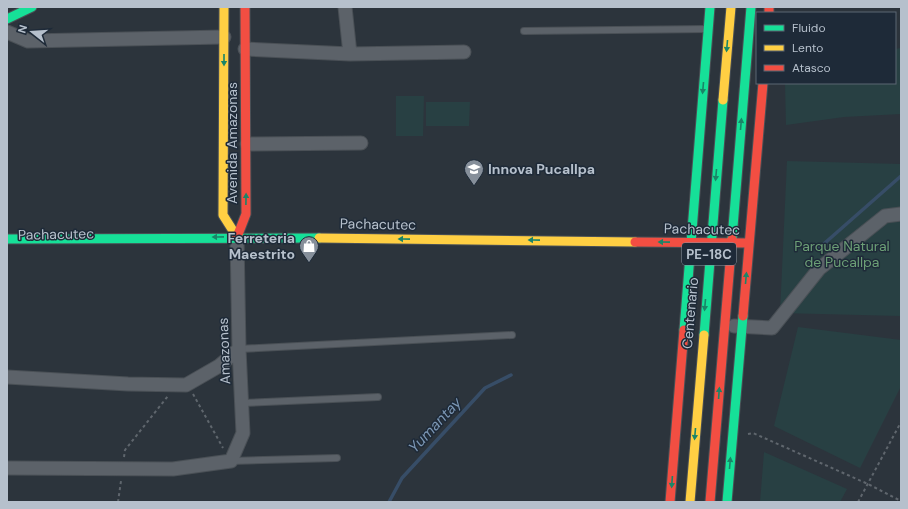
<svg xmlns="http://www.w3.org/2000/svg" width="908" height="509" viewBox="0 0 908 509" font-family="'DM Sans',sans-serif">
<style>
.green{fill:#284043}
.lines{fill:none;stroke-linecap:round;stroke-linejoin:round}
.stream{stroke:#374d67;stroke-width:3.5}
.lane-casing{stroke:#4a5056;stroke-width:8}
.street-casing{stroke:#4a5056;stroke-width:15}
.fast-casing{stroke:#4a5056;stroke-width:11}
.slow-casing{stroke:#4a5056;stroke-width:11}
.jam-casing{stroke:#4a5056;stroke-width:11}
.path{stroke:#5f666d;stroke-width:2;stroke-dasharray:3 3;stroke-linecap:butt}
.lane{stroke:#5c6269;stroke-width:6}
.street{stroke:#5c6269;stroke-width:13}
.fast{stroke:#16e098;stroke-width:9}
.slow{stroke:#ffcf43;stroke-width:9}
.jam{stroke:#f24e42;stroke-width:9}
.oneway{fill:#1a8568}
.labels{text-anchor:middle;stroke-width:3;stroke-linejoin:round;paint-order:stroke}
.shield{fill:#1e2a38;stroke:#8893a0;stroke-width:1}
.shield-label{font-size:13px;font-weight:bold;fill:#b6c0cc}
.street-label{font-size:14px;fill:#b6c0cc;stroke:#1e2a38}
.poi-label{font-size:14px;font-weight:bold;fill:#b6c0cc;stroke:#1e2a38;text-anchor:start}
.park-label{font-size:14px;fill:#6c9f76;stroke:#1e2a38}
.water-label{font-size:15px;font-style:italic;fill:#7c97b5;stroke:#1e2a38}
</style>
<rect width="100%" height="100%" fill="#2c343c"/>
<path class="green" d="M901,48V114L844,117L786,125L785,83H895V49Z
M396,96H424L423,136H396Z
M426,102H470L469,126H426Z
M787,161L901,164V316L780,313Z
M798,327L901,340V386L860,468L774,426Z
M764,452L847,489L840,502H760Z"/>
<g class="lines">
<path class="stream" d="M818,249L901,176
M389,502L402,478L485,388L511,375"/>
<defs>
<path id="lane" d="M524,31L707,29
M239,349L512,335
M242,403L378,397
M231,461L337,458"/>
<path id="street" d="M345,7L350,54
M7,32L28,41L224,37
M245,49L350,54L464,52
M247,144L361,143
M734,326L772,328L819,269L885,216L901,214
M7,377L128,384L186,385L219,366L239,349
M7,468L173,469L231,461L243,433L239,349L237,237"/>
<path id="fast" d="M7,19L32,7
M7,239L319,238
M732,239L751,7
M684,330L710,7
M704,335L723,100
M727,502L743,316"/>
<path id="slow" d="M224,7L223,215L237,237
M723,100L731,7
M319,238L635,242
M690,502L704,335"/>
<path id="jam" d="M769,7V13
M237,237L246,214L245,7
M635,242L749,243
M743,316L763,83
M670,502L684,330
M710,502L732,239"/>
</defs>
<use href="#lane" class="lane-casing"/>
<use href="#street" class="street-casing"/>
<use href="#fast" class="fast-casing"/>
<use href="#slow" class="slow-casing"/>
<use href="#jam" class="jam-casing"/>
<path class="path" d="M193,394L223,448
M748,434L753,433L868,484L901,501
M124,457L125,450L168,396
M118,502L121,481
M858,502L901,422"/>
<use href="#lane" class="lane"/>
<use href="#street" class="street"/>
<use href="#fast" class="fast"/>
<use href="#slow" class="slow"/>
<use href="#jam" class="jam"/>
</g>
<defs><path id="oneway-solid" d="M-6-.8H1V-3.2L6.5 0L1 3.2V.8H-6Z"/></defs>
<g class="oneway">
<use href="#oneway-solid" transform="translate(727 46) rotate(95)"/>
<use href="#oneway-solid" transform="translate(224 60) rotate(90)"/>
<use href="#oneway-solid" transform="translate(703 88) rotate(95)"/>
<use href="#oneway-solid" transform="translate(741 124) rotate(-85)"/>
<use href="#oneway-solid" transform="translate(716 175) rotate(95)"/>
<use href="#oneway-solid" transform="translate(246 199) rotate(-89)"/>
<use href="#oneway-solid" transform="translate(218 237) rotate(179)"/>
<use href="#oneway-solid" transform="translate(404 239) rotate(-179)"/>
<use href="#oneway-solid" transform="translate(534 240) rotate(-179)"/>
<use href="#oneway-solid" transform="translate(664 242) rotate(-179)"/>
<use href="#oneway-solid" transform="translate(746 278) rotate(-85)"/>
<use href="#oneway-solid" transform="translate(705 305) rotate(95)"/>
<use href="#oneway-solid" transform="translate(719 393) rotate(-86)"/>
<use href="#oneway-solid" transform="translate(695 434) rotate(95)"/>
<use href="#oneway-solid" transform="translate(730 463) rotate(-85)"/>
<use href="#oneway-solid" transform="translate(672 482) rotate(94)"/>
</g>
<defs>
<symbol id="school-pin" viewBox="-11 -11 22 30"><path d="M0 17L-7.5 6A9.5 9.5 0 1 1 7.5 6Z" fill="#868f9a" stroke="#1e2a38"/><path d="M0-5L7-2L0 1L-7-2ZM-4 1L0 2.5L4 1V4Q0 6-4 4Z" fill="#fff"/></symbol>
<symbol id="shop-pin" viewBox="-11 -11 22 30"><path d="M0 17L-7.5 6A9.5 9.5 0 1 1 7.5 6Z" fill="#868f9a" stroke="#1e2a38"/><path d="M-5-2.5h2.3a2.7 3.5 0 0 1 5.4 0H5L5.5 6h-11ZM-1.5-2.5h3a1.5 2.3 0 0 0-3 0Z" fill="#fff"/></symbol>
</defs>
<g fill-rule="evenodd">
<use href="#school-pin" x="463" y="158" width="22" height="30"/>
<use href="#shop-pin" x="298" y="235" width="22" height="30"/>
</g>
<g class="labels">
<rect class="shield" x="682" y="243" width="54" height="22" rx="3"/>
<g class="shield-label">
<text x="709" y="259">PE-18C</text>
</g>
<g class="street-label">
<text transform="translate(232 143) rotate(-90)" y="5">Avenida Amazonas</text>
<text transform="translate(378 224) rotate(1)" y="5">Pachacutec</text>
<text transform="translate(702 229) rotate(1)" y="5">Pachacutec</text>
<text transform="translate(56 234) rotate(-1)" y="5">Pachacutec</text>
<text transform="translate(690 313) rotate(-85)" y="5">Centenario</text>
<text transform="translate(224 351) rotate(-92)" y="5">Amazonas</text>
</g>
<g class="poi-label">
<text x="488" y="174">Innova Pucallpa</text>
<text x="295" y="243" text-anchor="end">Ferreteria<tspan x="295" dy="16">Maestrito</tspan></text>
</g>
<g class="park-label">
<text x="842" y="251">Parque Natural<tspan x="842" dy="16">de Pucallpa</tspan></text>
</g>
<g class="water-label">
<text transform="translate(435 425) rotate(-47)" y="5">Yumantay</text>
</g>
</g>
<rect width="908" height="509" fill="none" stroke="#b6c0cc" stroke-width="16"/>
<rect x="756" y="12" width="140" height="72" fill="#1e2a38" stroke="#5b6673"/>
<rect x="764" y="25" width="20" height="6" fill="#16e098" stroke="#5b6673"/>
<text x="792" y="32" font-size="12" fill="#b6c0cc">Fluido</text>
<rect x="764" y="45" width="20" height="6" fill="#ffcf43" stroke="#5b6673"/>
<text x="792" y="52" font-size="12" fill="#b6c0cc">Lento</text>
<rect x="764" y="65" width="20" height="6" fill="#f24e42" stroke="#5b6673"/>
<text x="792" y="72" font-size="12" fill="#b6c0cc">Atasco</text>
<g transform="translate(32 32) rotate(287)" stroke="#1e2a38" stroke-width="3" paint-order="stroke">
<path d="M0-3L7 15L0 10L-7 15Z" fill="#b6c0cc"/>
<text y="-6" font-size="11" font-weight="bold" text-anchor="middle" fill="#b6c0cc">N</text>
</g>
</svg>
